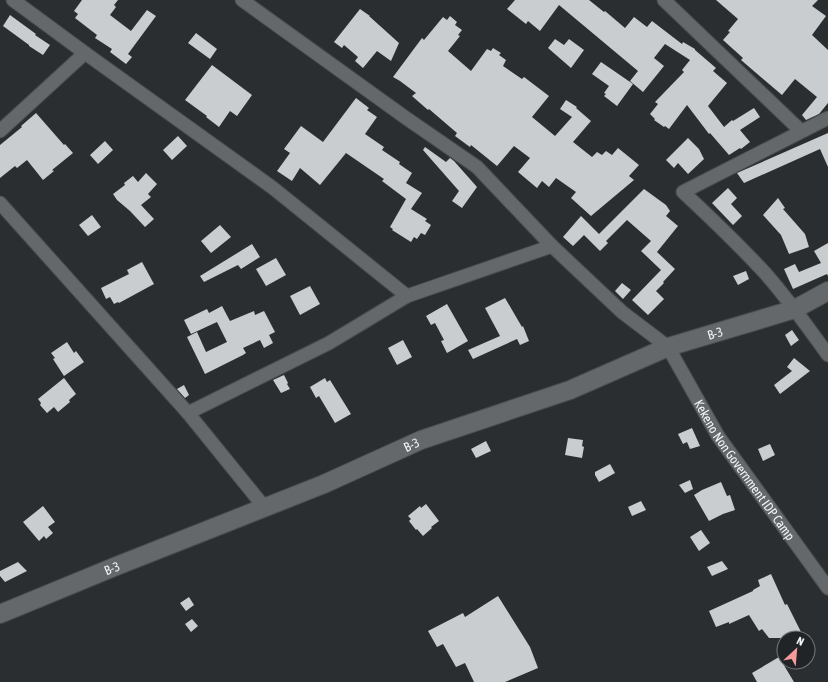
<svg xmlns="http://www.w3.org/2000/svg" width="828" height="682" viewBox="0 0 828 682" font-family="'Asap Condensed',sans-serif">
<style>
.building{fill:#c9cdcf}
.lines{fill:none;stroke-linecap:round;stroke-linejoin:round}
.minor-casing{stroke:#494c4d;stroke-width:15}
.secondary-casing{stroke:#494c4d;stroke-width:20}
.minor{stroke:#64686a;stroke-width:13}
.secondary{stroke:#64686a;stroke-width:18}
.labels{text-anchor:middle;stroke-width:4;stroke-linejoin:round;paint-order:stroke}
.street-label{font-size:13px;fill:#f2f5f6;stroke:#212426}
</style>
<rect width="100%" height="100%" fill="#2b2e30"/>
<path class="building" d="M82,0H118L114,5L116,7L110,15L131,31L147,10L156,16L128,54L132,57L126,64L110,52L112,49L95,38L97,35L75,18L78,14L74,11Z
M515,0H589L604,12L605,11L625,28L634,17L647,27L652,21L682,44L683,42L695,49V50L716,68L713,71L727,83L708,106L724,127L732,120L733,121L754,108L760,117L740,130L750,142L741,149L740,148L729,155L710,133L709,134L687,105L669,129L665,126L664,127L654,120L655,119L650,114L658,104L655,102L684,72L682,70L690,60L665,44L654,58L664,66L643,92L630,81L638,71L559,5L540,31L528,21L526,24L507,9Z
M716,0H818L812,6L826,16L812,35L828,50V103L819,114L806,120L802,115L817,97L795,79L782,95L741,60L743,58L723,40L730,32L728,31L738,19Z
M360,9L370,16H369L399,43L391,61L377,51L363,68L355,61L358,57L344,45L342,48L334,42Z
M10,15L36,34L35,35L50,45L43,55L29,46V45L3,26Z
M450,16L457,22L455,25L462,30L458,35L460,36L448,51L471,71L487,49L491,51L493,48L501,53L499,55L506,60L503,66L522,79L524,77L549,96L532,117L555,136L572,117L560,109L566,100L577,107L576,108L591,121L573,142L592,157L597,152L602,155L606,151L612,155L618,148L639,165L629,176L634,180L591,216L571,198L576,192L556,178L549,187L542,181L537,188L518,172L530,158L514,146L497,166L471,145L470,147L455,136L457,133L429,109L428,110L412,96L416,93L400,81L393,77L422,38L424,40L443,17L447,20Z
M196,33L217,49L210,59L188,43Z
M555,39L564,45L569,39L584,50L571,68L548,48Z
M601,62L633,84L617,106L604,96L606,94L604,93L609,86L592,74Z
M212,65L252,95L237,116L230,111L219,127L206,117L207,116L185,100Z
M356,98L369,108L367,110L377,117L365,134L384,147L382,150L400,162L399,164L412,173L406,183L422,193L411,209L427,219L425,221L431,225L425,235L421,233L417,239L414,237L411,242L392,230L393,229L390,227L406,199L382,181L384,179L346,153L320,185L300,168L292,181L277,171L290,153L284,149L301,126L323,142Z
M36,113L64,145L65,144L73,153L52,170L54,171L43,180L27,160L17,168L15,166L0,178V145L22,127L21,126Z
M828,133V167L820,149L744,183L737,173Z
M178,136L187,146L172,160L163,150Z
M688,138L699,149L704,159L688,174L678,163L674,168L666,160Z
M105,141L113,150L98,164L90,155Z
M425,147L446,162L450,158L454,161L477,187L462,208L452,201L459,191L423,150Z
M146,173L157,184L148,194L151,197L141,205L154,219L145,227L130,211L117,200L113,194L125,185L124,183L133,176L138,182Z
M728,188L737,198L731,204L742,216L733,225L712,203Z
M644,189L666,205L670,211L666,216L678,226L657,252L675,269L663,282L664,283L656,291L664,299L648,315L632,300L661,270L641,251L651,241L627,220L606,241L608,243L600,251L584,235L573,246L563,237L581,216L599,234Z
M778,198L785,208L783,209L805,234L809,247L789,254L781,235L763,215Z
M92,215L101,227L88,236L79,225Z
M220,225L231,237L211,253L201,241Z
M828,243V276L827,274L793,289L784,269L795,264L799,272L821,263L814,251Z
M252,244L260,257L241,269L238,265L204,282L200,276Z
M276,258L286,275L266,286L256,269Z
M142,262L154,284L119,303L118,302L114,304L110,297L106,299L101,288L129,274L127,270Z
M746,271L749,279L738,285L733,276Z
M622,283L631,290L623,299L615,291Z
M310,286L320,304L300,315L290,296Z
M505,298L522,327L523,326L529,341L520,345L517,339L473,359L468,350L500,336L485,308Z
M447,304L468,341L447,353L441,341L444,340L435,323L431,325L426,316Z
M222,306L230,321L254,311L255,315L264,311L275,332L269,335L273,343L264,348L260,340L243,348L246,353L243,355L205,374L187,337L197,332L206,352L227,342L217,322L191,334L184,320L207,309L209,313Z
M792,330L799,340L791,346L785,335Z
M403,340L412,357L397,365L388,348Z
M67,342L74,353L76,351L84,362L64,376L53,359L55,358L51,353Z
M794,358L810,371L780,394L774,385L792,371L787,367Z
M284,375L288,383L287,384L290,389L281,393L273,380Z
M64,378L76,394L69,400L70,402L58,412L54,407L47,413L40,405L41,403L38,399Z
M325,378L327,382L330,380L351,414L335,423L319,396L316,398L310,387Z
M184,385L189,395L185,398L177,389Z
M692,428L700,446L690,449L687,442L683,444L678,434Z
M568,438L583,440L582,446L584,447L582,458L565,455Z
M486,441L491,451L476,458L471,449Z
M770,444L775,455L763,461L758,449Z
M610,464L615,473L599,482L595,475V472Z
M690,480L693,489L685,493L679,485Z
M721,482L727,496L730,495L735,510L723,514L709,521L694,495L702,490Z
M641,501L646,510L632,516L628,507Z
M426,504L439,521L431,527L432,528L423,536L417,529L416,530L409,521L411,519L408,516L420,506L421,508Z
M43,506L55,522L48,527L53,533L46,539L44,536L39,541L23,522Z
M701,530L710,543L699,551L690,537Z
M722,561L728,569L712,576L707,567Z
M18,562L27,571L5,582L0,576V571Z
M771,574L785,605L787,604L804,638H769L762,629L759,631L749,615L729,624V622L716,627L709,611L753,591V590L760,586L758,580Z
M498,596L530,647L538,668L505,682H474L465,663L456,667L443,644L437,647L428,631L463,613L465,617Z
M189,597L194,605L186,611L180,603Z
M192,619L198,626L191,632L185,624Z
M779,657L794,682H757L752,673Z"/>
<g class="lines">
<defs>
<g id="minor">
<path d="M242,0L406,118L477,167L552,246"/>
<path d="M664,0L801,131"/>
<path id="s1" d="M85,53L273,188L407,296L552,246L622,312L668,347L718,436L828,588"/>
<path d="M828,118L683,192C711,218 739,245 765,273C788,299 808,327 828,355"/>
<path d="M0,131L85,53L13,0"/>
<path d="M0,203L188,413L265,508"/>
<path d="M188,413L329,343L407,296"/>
</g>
<g id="secondary">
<path id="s2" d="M0,614L114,567L324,484L421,440L570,390L668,347L795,309L828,291"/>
</g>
</defs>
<use href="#minor" class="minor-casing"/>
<use href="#secondary" class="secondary-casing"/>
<use href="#minor" class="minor"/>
<use href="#secondary" class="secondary"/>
</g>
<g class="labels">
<g class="street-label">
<text dy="5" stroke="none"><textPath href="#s2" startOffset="769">B-3</textPath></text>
<text dy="5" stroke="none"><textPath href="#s2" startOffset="445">B-3</textPath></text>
<text dy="5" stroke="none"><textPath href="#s1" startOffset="856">Kekeno Non Government IDP Camp</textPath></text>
<text dy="5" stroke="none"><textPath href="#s2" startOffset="121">B-3</textPath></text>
</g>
</g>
<g transform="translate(796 650) rotate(26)"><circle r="19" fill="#212426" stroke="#757879"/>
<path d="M0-3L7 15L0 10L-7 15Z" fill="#f59b9a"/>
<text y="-6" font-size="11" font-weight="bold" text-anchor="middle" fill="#f2f5f6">N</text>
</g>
</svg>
